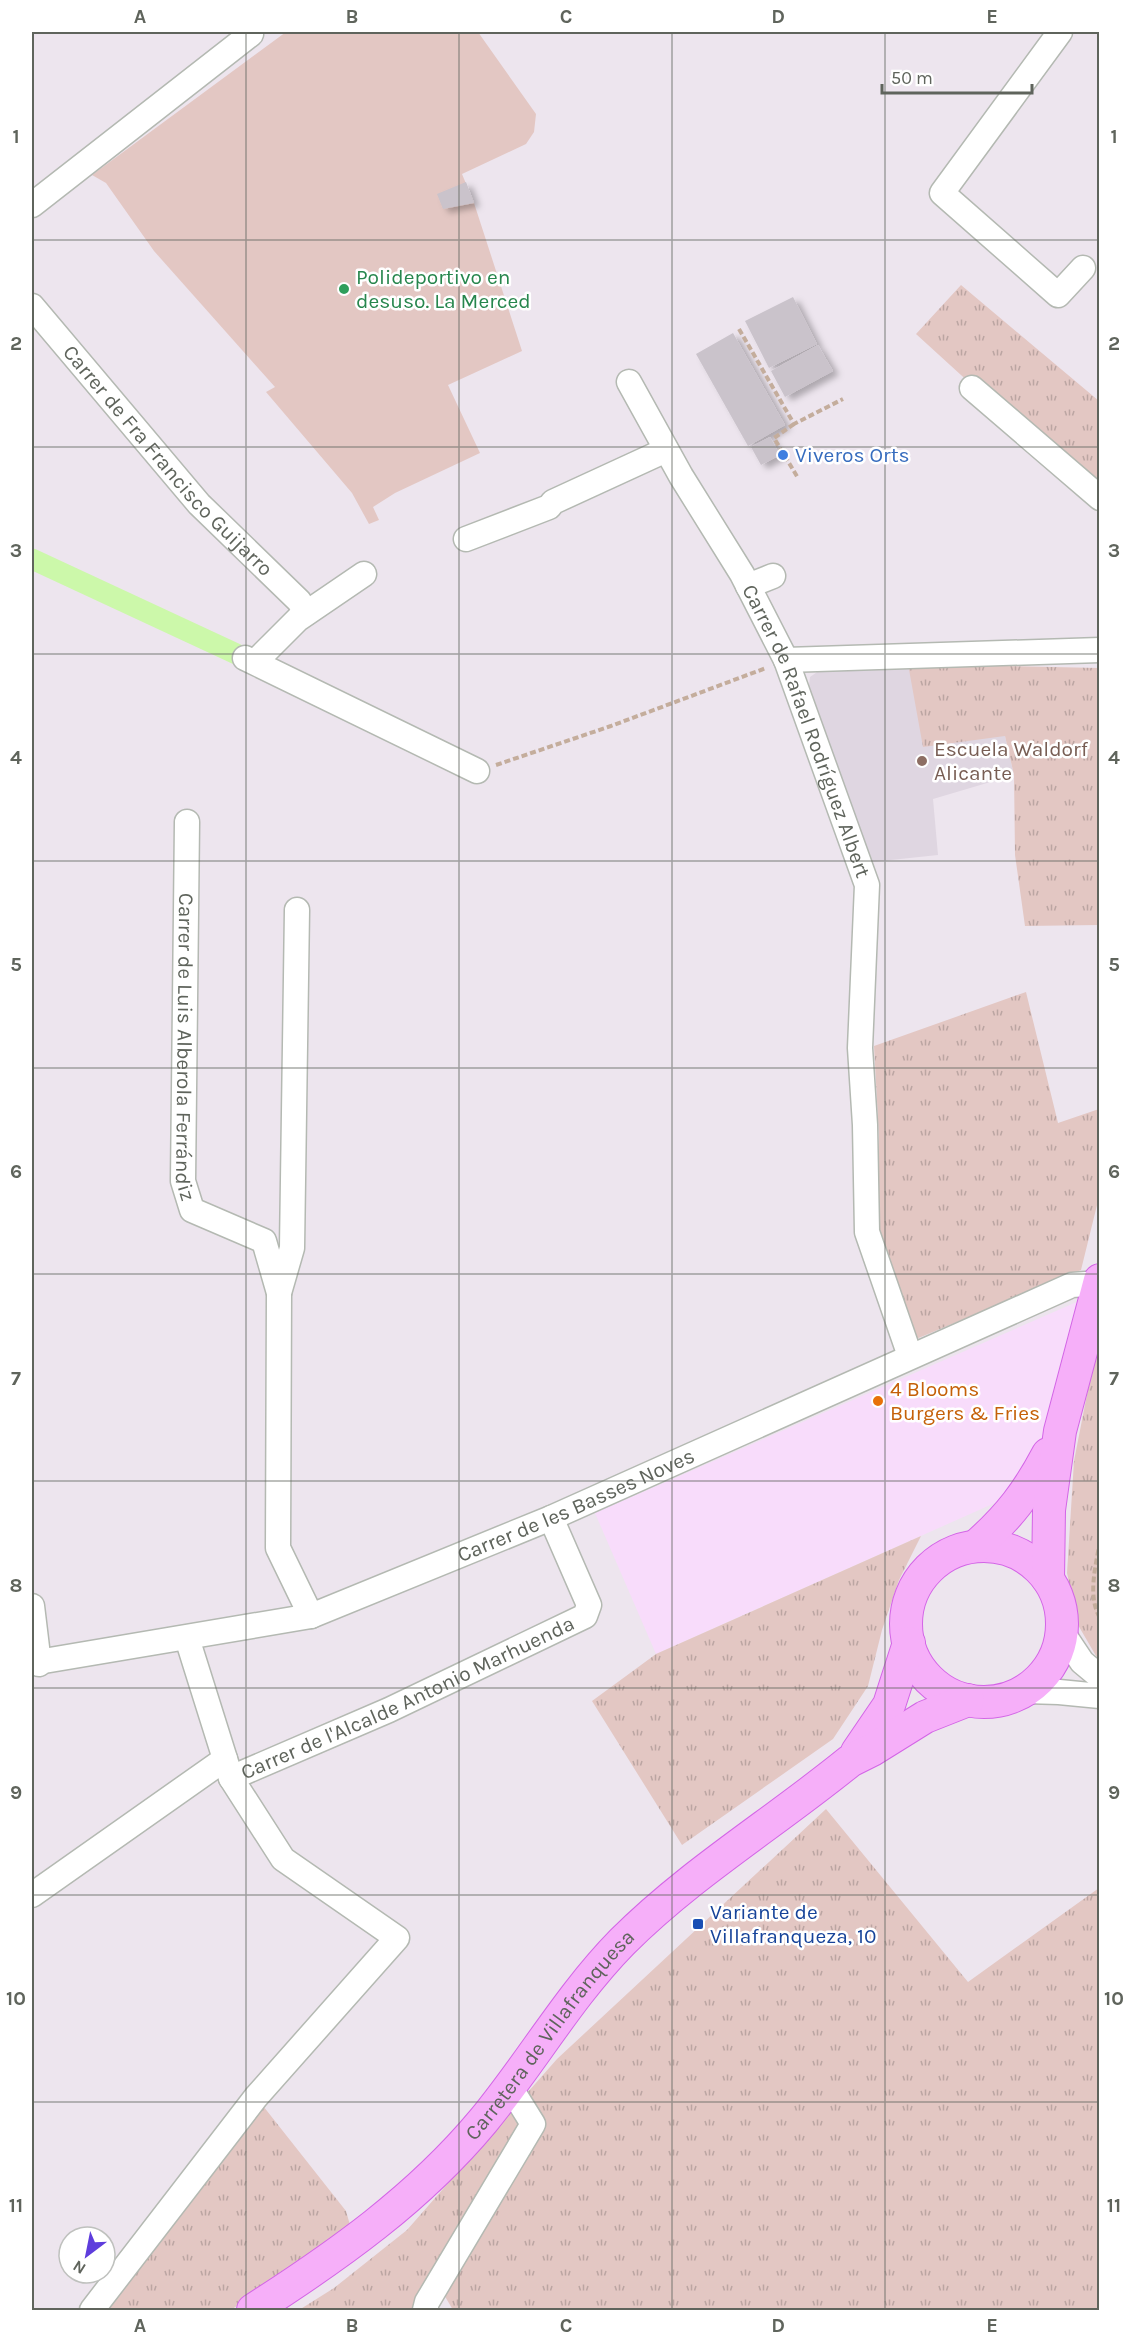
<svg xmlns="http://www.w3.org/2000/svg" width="1131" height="2342" viewBox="0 0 1131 2342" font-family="Karla,sans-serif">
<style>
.commercial{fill:#f8dcfb}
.education{fill:#dfd6e1}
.grass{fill:url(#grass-tufts)}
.garden{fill:#e3c7c3}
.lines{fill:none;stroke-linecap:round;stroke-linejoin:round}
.canal{stroke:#ccf8aa;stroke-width:21}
.building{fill:#cac3cb;filter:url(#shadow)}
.minor-casing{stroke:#b4b9b2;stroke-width:27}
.major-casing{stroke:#d365e6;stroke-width:34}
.path{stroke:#c4ad9c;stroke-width:4;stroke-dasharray:6 3;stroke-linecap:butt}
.minor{stroke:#fff;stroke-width:24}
.major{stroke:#f6aff9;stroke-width:32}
.grid{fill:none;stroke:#5f645c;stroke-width:1.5;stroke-opacity:0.55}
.leisure-dot{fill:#2e9e5b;stroke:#fff;stroke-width:2}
.shop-dot{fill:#3f7fe0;stroke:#fff;stroke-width:2}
.education-dot{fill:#8d6e63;stroke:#fff;stroke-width:2}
.food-dot{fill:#e8710a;stroke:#fff;stroke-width:2}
.transit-dot{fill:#1a4fb4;stroke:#fff;stroke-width:2}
.labels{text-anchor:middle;stroke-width:5;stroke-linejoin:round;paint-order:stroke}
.leisure-label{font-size:21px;fill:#27864d;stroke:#fff;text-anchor:start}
.shop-label{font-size:21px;fill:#366cbe;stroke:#fff;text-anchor:start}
.street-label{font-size:21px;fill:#5f645c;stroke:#fff}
.education-label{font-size:21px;fill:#785e54;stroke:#fff;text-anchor:start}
.food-label{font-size:21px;fill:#c56008;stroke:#fff;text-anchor:start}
.transit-label{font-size:21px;fill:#164399;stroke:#fff;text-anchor:start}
.neatline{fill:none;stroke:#5f645c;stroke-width:2}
.grid-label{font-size:20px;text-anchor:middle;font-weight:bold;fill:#5f645c}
</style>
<defs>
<pattern id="grass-tufts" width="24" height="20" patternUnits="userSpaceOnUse" patternTransform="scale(1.5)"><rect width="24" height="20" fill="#e3c7c3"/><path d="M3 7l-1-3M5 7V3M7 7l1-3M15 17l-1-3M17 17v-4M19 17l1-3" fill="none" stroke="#bba5a2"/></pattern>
<filter id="shadow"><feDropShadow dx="6" dy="4" stdDeviation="3" flood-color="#0004"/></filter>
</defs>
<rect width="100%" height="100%" fill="#ede5ee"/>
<path class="commercial" d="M1079,1301L1042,1444L997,1502L656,1654L595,1513Z"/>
<path class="education" d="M908,664L1005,736L1014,775L933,799L938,855L872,862L808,694L810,677L826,666Z"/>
<path class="grass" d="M961,285L1099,401V501L916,334Z
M908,664L1099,668V925L1025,926L1015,855L1014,775L1005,736L923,747Z
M1026,992L1058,1123L1099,1109V1197L1081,1270L909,1342L874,1234L879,1137L874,1046Z
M1099,1333V1661L1078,1625L1067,1573L1074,1461Z
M921,1536L899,1580L882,1630L868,1686L833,1739L682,1845L592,1701L656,1654Z
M826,1809L968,1982L1099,1888V2310H453L433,2276L417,2310H299L334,2288L407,2230L557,2059Z
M256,2097L346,2211L350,2225L231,2310H103Z"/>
<path class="garden" d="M286,32H478L536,114L534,132L526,144L462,174L474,203L522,351L448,385L480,453L395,493L373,507L379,520L369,524L352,493L266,392L275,387L154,251L106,183L92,175Z"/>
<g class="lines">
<path class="canal" d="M32,559L245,658"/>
</g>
<path class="building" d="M466,182L474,203L443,209L437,194Z
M793,297L817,344L769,368L745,321Z
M733,333L785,425L748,446L696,354Z
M818,345L833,371L785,397L771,371Z
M770,437L780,455L761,465L751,447Z"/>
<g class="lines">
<defs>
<g id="minor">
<path d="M1060,32L942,193L1058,295L1083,268"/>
<path d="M32,205L251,34L250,32"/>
<path id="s1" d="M32,306L199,504L299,601L306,613"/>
<path id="s2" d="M629,382L681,476L742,574L786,660L867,885L860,1048L865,1125L867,1232L910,1356"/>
<path d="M972,388L1100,498"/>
<path d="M466,539L549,507L553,502L666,450"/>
<path d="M748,586L773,576"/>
<path d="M245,658L477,771"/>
<path d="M786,660L1100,650"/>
<path d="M255,662L298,619L364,574"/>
<path id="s3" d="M187,822L183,1181L192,1210L264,1241L279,1293L278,1548L311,1616"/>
<path d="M279,1293L292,1248L297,910"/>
<path d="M32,1606L39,1664"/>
<path d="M1062,1632L1082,1662L1100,1677"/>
<path id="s4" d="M32,1663L311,1616L551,1518L1072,1285L1100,1283"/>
<path d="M1025,1691L1059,1692L1100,1696"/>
<path id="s5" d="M231,1778L389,1710L585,1616L589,1605L551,1518"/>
<path d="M32,1895L225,1759"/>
<path d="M92,2310L256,2097L397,1938L283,1859L231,1778L187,1638"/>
<path d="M425,2310L427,2302L533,2124L510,2087"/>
</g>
<g id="major">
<circle cx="984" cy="1624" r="78"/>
<path d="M976,1546C1009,1517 1028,1492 1048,1454"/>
<path d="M1048,1579L1049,1510L1060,1431L1100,1280"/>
<path d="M857,1752L889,1705L909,1643"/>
<path id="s6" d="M253,2310C337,2256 418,2199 483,2121C531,2063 569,1996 622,1942C691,1873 774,1823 850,1761L872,1750L925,1717L968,1700"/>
</g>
</defs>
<use href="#minor" class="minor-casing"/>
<use href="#major" class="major-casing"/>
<path class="path" d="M739,329L794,424L843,399
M794,424L774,438L798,478
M496,765L611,726L766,668
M1100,1541C1096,1565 1087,1596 1100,1618"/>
<use href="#minor" class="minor"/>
<use href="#major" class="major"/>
</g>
<path class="grid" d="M246,32V2310M459,32V2310M672,32V2310M885,32V2310M32,240H1100M32,447H1100M32,654H1100M32,861H1100M32,1068H1100M32,1274H1100M32,1481H1100M32,1688H1100M32,1895H1100M32,2102H1100"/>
<circle class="leisure-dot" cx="344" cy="289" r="6"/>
<circle class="shop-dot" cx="783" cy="455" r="6"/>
<circle class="education-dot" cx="922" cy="761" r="6"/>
<circle class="food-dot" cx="878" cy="1401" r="6"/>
<rect class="transit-dot" x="692" y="1918" width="12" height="12" rx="3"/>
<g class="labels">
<g class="leisure-label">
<text x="356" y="284">Polideportivo en<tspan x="356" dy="24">desuso. La Merced</tspan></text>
</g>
<g class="shop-label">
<text x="795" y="462">Viveros Orts</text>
</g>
<g class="street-label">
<text dy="7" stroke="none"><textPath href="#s1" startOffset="206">Carrer de Fra Francisco Guijarro</textPath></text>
<text dy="7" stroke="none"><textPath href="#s2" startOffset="393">Carrer de Rafael Rodríguez Albert</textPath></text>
<text dy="7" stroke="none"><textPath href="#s3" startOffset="225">Carrer de Luis Alberola Ferrándiz</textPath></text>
<text dy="7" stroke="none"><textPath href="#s4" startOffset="570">Carrer de les Basses Noves</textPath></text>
<text dy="7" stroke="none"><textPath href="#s5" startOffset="194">Carrer de l'Alcalde Antonio Marhuenda</textPath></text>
<text dy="7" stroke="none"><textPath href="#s6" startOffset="408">Carretera de Villafranquesa</textPath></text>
</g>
<g class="education-label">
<text x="934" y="756">Escuela Waldorf<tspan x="934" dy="24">Alicante</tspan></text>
</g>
<g class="food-label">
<text x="890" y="1396">4 Blooms<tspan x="890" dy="24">Burgers &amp; Fries</tspan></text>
</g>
<g class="transit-label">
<text x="710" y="1919">Variante de<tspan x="710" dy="24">Villafranqueza, 10</tspan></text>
</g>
</g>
<rect width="1131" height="2342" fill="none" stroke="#ffffff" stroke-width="66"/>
<g transform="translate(87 2255) rotate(212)"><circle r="28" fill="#ffffff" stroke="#bfc1be" stroke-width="1.5"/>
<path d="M0-4.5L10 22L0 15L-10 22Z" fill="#5e3ddc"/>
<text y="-9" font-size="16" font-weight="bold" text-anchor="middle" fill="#5f645c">N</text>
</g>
<path d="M882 84v9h150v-9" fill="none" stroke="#5f645c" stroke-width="3"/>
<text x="891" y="84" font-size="18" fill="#5f645c" stroke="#ffffff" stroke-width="4.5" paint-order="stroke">50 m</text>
<rect x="33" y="33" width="1065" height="2276" class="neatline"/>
<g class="grid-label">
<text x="140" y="23">A</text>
<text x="352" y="23">B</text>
<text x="566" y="23">C</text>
<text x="778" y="23">D</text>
<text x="992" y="23">E</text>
<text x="16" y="143">1</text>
<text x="1114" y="143">1</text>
<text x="16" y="350">2</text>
<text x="1114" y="350">2</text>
<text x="16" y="557">3</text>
<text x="1114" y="557">3</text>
<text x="16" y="764">4</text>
<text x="1114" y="764">4</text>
<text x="16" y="971">5</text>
<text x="1114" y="971">5</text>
<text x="16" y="1178">6</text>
<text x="1114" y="1178">6</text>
<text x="16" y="1385">7</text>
<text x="1114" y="1385">7</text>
<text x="16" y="1592">8</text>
<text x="1114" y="1592">8</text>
<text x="16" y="1799">9</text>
<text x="1114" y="1799">9</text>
<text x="16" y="2005">10</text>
<text x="1114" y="2005">10</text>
<text x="16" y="2212">11</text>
<text x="1114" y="2212">11</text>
<text x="140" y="2332">A</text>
<text x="352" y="2332">B</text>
<text x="566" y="2332">C</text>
<text x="778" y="2332">D</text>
<text x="992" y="2332">E</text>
</g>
</svg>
